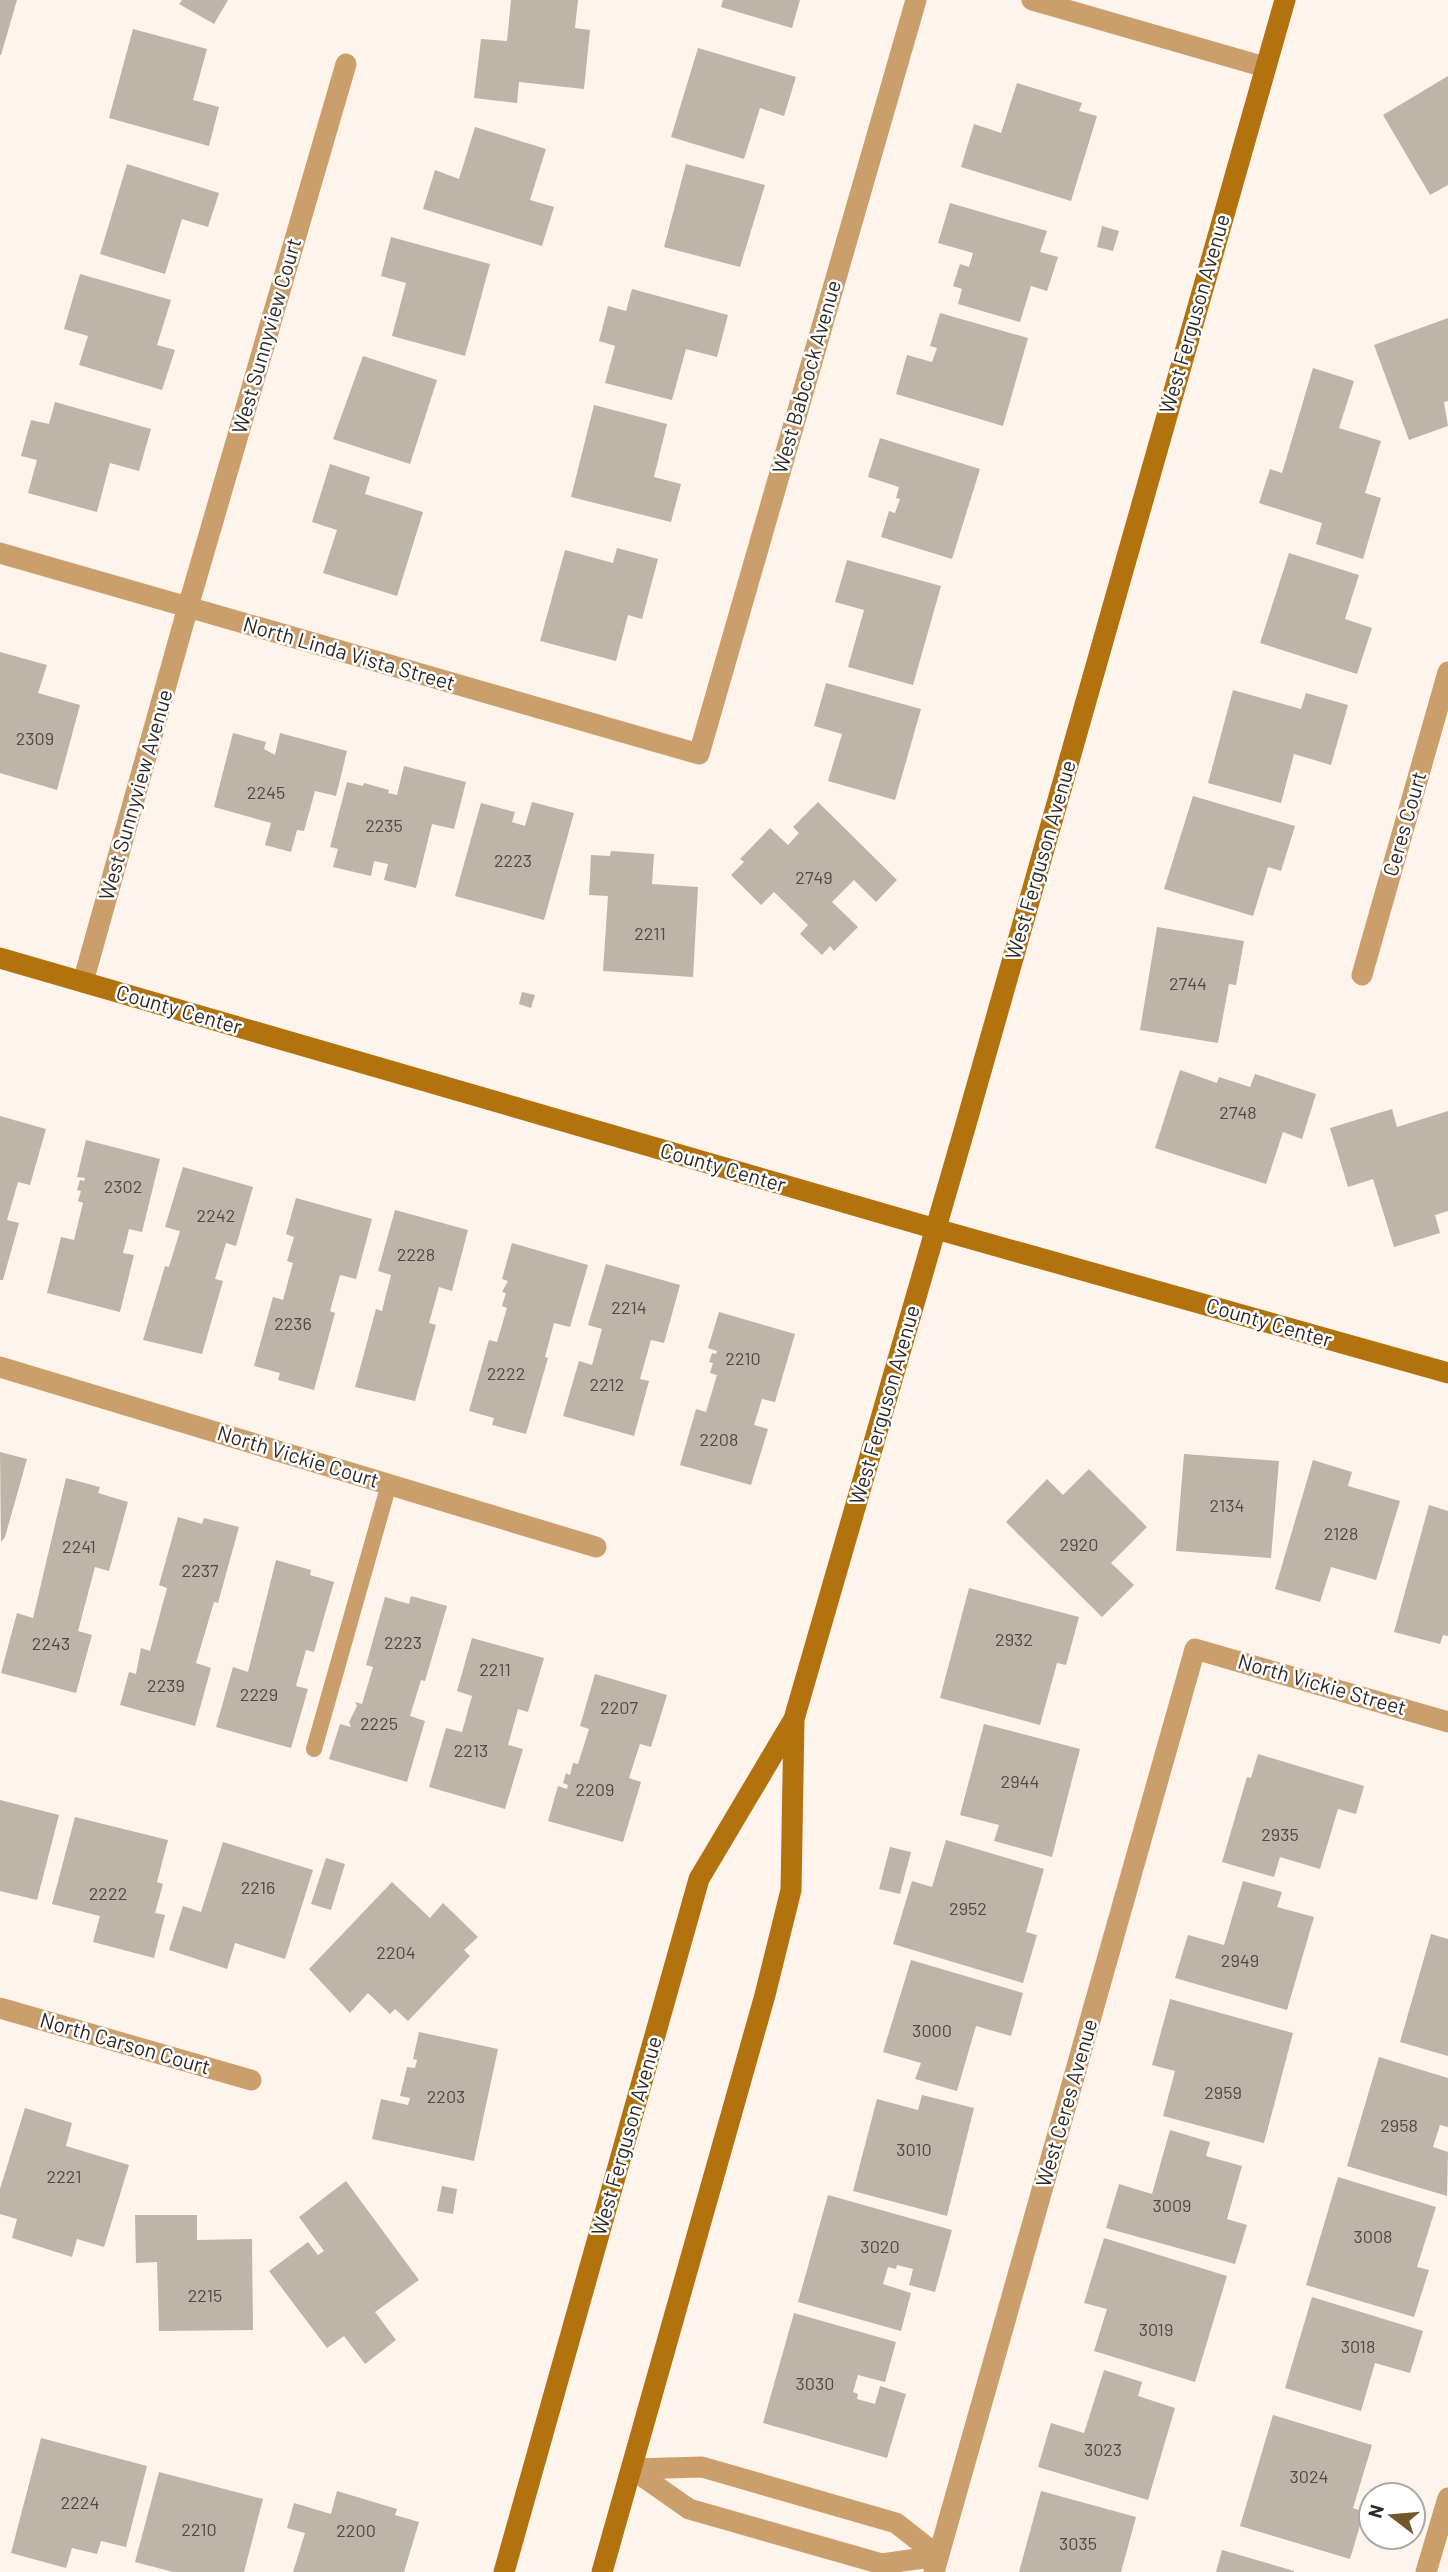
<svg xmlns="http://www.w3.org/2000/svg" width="1448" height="2572" viewBox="0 0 1448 2572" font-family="Barlow,sans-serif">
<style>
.building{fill:#beb4a8}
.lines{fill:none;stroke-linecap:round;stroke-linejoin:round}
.lane{stroke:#ca9f6c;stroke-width:16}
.street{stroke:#ca9f6c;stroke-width:21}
.secondary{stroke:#b2730e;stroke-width:21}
.labels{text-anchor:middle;stroke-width:5;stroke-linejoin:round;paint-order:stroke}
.number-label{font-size:18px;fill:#514b45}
.street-label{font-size:21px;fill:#2d2824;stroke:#fff}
</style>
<rect width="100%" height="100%" fill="#fff4eb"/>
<path class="building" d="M0,0H17L1,55H0Z
M182,0H228L214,24L179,4Z
M511,0H578L575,28L590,30L584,89L519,82L517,103L474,98L481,39L507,41Z
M723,0H800L792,28L721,7Z
M133,29L207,49L193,100L219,107L209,146L109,118Z
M698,48L796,77L784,116L760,108L744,159L671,137Z
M1448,76V185L1430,195L1383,115Z
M1017,83L1082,103L1079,111L1097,116L1071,201L961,167L974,124L1001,133Z
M475,127L546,149L530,200L554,207L542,246L423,209L435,170L459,179Z
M127,164L219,193L208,227L182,219L165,274L100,254Z
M686,164L765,185L740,267L664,247Z
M950,203L1047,231L1040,252L1058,257L1047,291L1031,286L1020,322L958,304L962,289L953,286L960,264L969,267L973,253L938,243Z
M1102,226L1119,231L1113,251L1097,247Z
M391,237L490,264L465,356L392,336L406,283L381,276Z
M80,274L171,300L157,345L175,350L162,390L79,365L88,336L64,329Z
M632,289L728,315L717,357L686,349L672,400L605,383L615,346L599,341L608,306L626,311Z
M940,313L1028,338L1003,426L896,394L907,355L932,362L937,348L930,346Z
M1448,318V401L1444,402L1448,426L1409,440L1374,345Z
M363,356L437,380L410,464L333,439Z
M1313,368L1354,381L1339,428L1381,441L1365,493L1381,498L1363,559L1316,544L1322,523L1259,503L1270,469L1282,473Z
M55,402L151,429L139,471L110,463L97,512L28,493L37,460L21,456L31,420L49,424Z
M594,405L667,424L654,477L681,484L671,522L571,497Z
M880,438L980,469L952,559L881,537L889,511L895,513L900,499L896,498L899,487L868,477Z
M330,464L370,477L365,494L423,512L397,596L323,573L337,530L312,522Z
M617,548L658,559L642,619L628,615L616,661L540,641L565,550L613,563Z
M1289,553L1359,575L1345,619L1372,628L1357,674L1260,643Z
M847,560L941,586L913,685L848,667L864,610L835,602Z
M0,652L47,665L38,693L80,705L57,790L0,773Z
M826,683L921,709L895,800L828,781L842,734L814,726Z
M1233,690L1301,709L1306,693L1348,705L1331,765L1294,754L1281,803L1208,783Z
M233,733L266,742L264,749L275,755L280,733L347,751L336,796L315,791L304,831L297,830L291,852L265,845L271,823L214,807Z
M404,766L466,782L454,829L432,824L416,888L384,880L388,864L374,861L371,876L333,867L338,849L330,847L347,782L363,786L364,783L389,790L388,793L397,795Z
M1193,796L1295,826L1281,871L1268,867L1253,916L1164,889Z
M532,802L574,813L544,920L455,896L481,803L515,812L512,822L525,826Z
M818,802L897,880L876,902L854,880L832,902L858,927L834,951L830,946L822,955L800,934L808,925L774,892L761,905L731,875L744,862L740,859L770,828L788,845L799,833L793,827Z
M611,851L654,854L652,884L698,887L693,977L603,971L608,896L589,895L591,855L610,856Z
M1157,927L1244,941L1236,985L1229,984L1218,1043L1140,1030Z
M522,992L535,995L531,1008L519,1004Z
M1180,1070L1217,1083L1219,1077L1250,1087L1255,1074L1316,1094L1302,1139L1283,1132L1266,1184L1155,1148Z
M1392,1109L1397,1127L1448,1111V1211L1435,1215L1440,1233L1394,1247L1373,1179L1348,1187L1330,1128Z
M0,1116L46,1129L30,1185L18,1182L7,1220L19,1223L3,1280H0Z
M86,1140L160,1159L142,1232L129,1229L123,1253L134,1255L120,1312L47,1293L61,1237L74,1240L83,1203L78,1201L81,1191L77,1190L80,1180L84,1181L85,1178L77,1177Z
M183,1167L253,1187L236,1246L226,1243L215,1279L223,1281L202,1354L143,1340L165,1266L169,1267L180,1231L165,1227Z
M296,1198L372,1219L356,1279L340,1275L330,1311L335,1313L314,1390L278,1380L280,1373L254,1366L273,1297L283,1300L293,1263L287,1261L294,1237L286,1234Z
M395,1210L468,1230L452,1291L439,1287L429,1323L436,1325L415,1401L355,1387L376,1309L382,1311L391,1275L378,1271Z
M512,1243L588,1265L570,1327L554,1323L545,1357L548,1358L526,1434L492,1425L494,1418L469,1411L489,1340L497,1342L507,1308L502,1306L506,1293L502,1292L508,1281L502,1279Z
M606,1264L680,1285L664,1343L651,1340L640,1379L649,1381L634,1436L563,1416L579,1361L592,1365L602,1329L588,1325Z
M719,1312L795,1334L775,1402L762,1399L754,1425L768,1429L751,1485L680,1465L696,1409L706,1412L717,1375L710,1373L713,1363L709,1362L712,1353L716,1354L717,1351L708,1348Z
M0,1452L27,1459L5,1537L1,1542Z
M1184,1454L1279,1461L1271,1558L1176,1551Z
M1313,1460L1352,1472L1348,1486L1400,1501L1376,1580L1331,1567L1320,1602L1275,1589Z
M1089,1469L1147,1527L1111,1563L1134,1585L1102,1617L1006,1522L1047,1479L1063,1495Z
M66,1478L100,1487L98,1493L128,1502L109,1571L95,1567L78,1631L92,1635L76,1693L1,1673L17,1613L33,1618Z
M1429,1505L1448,1511V1636L1443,1635L1440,1644L1394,1632Z
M178,1517L202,1524L204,1518L239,1527L218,1603L214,1602L196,1663L211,1668L195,1726L120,1705L129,1672L136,1674L141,1648L150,1651L167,1588L159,1585Z
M276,1560L311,1570L310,1575L334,1582L314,1652L306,1650L296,1686L308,1689L291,1748L216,1727L233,1667L248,1672Z
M969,1588L1079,1617L1066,1665L1057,1663L1040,1725L940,1698Z
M411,1596L447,1606L425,1681L421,1680L410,1716L425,1721L407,1782L329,1759L340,1724L351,1727L349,1722L357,1706L355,1702L362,1704L373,1667L366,1665L385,1597L409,1604Z
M472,1638L544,1658L528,1712L518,1709L508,1745L523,1749L505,1809L429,1787L446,1728L462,1732L472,1696L457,1691Z
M595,1674L667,1695L651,1747L640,1744L629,1778L641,1782L623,1842L548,1821L558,1786L567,1789L568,1785L563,1783L566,1773L570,1775L573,1763L578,1764L589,1729L580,1726Z
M984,1724L1080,1749L1052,1857L994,1841L999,1825L960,1815Z
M1258,1754L1364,1786L1356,1814L1338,1809L1320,1869L1280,1857L1274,1877L1222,1862L1247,1777L1251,1778Z
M0,1800L59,1815L37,1900L0,1891Z
M75,1817L168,1840L157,1882L163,1884L155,1913L165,1915L154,1958L93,1942L100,1916L52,1904Z
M946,1840L1044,1869L1026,1932L1037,1935L1023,1983L893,1944L912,1881L932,1887Z
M223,1842L313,1870L285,1959L235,1943L227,1969L169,1950L183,1906L201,1912Z
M890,1847L911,1852L900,1894L879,1889Z
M326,1858L345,1864L331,1910L311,1904Z
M1243,1881L1282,1892L1277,1907L1314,1917L1287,2010L1175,1978L1188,1935L1224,1945Z
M392,1882L430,1918L443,1903L478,1937L464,1950L470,1956L408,2021L395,2009L390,2014L368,1993L350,2013L309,1969Z
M1431,1934L1448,1939V2056L1400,2042Z
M911,1960L1023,1993L1011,2036L976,2026L957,2091L915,2079L921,2063L883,2052Z
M1170,1999L1293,2033L1264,2143L1163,2116L1175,2071L1152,2065Z
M419,2032L498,2049L474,2161L372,2139L381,2099L408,2105L410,2098L400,2096L407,2067L415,2068L417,2060L413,2059Z
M1379,2057L1448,2078V2127L1440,2125L1433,2147L1448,2152L1447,2196L1347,2166Z
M922,2095L974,2108L947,2216L853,2191L877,2099L918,2110Z
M25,2108L72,2123L66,2146L129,2165L104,2247L77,2239L72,2257L12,2238L17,2219L0,2214V2189Z
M1170,2130L1210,2142L1206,2156L1242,2166L1227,2219L1247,2225L1235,2264L1106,2228L1119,2184L1152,2194Z
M1338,2177L1436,2207L1417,2267L1429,2270L1414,2317L1306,2285Z
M346,2181L419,2280L375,2312L396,2340L365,2364L344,2336L327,2348L269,2271L308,2242L318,2255L324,2251L299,2217Z
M442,2186L457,2189L453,2214L437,2211Z
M828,2195L952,2230L935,2292L909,2285L913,2269L897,2265L896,2269L888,2267L883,2284L911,2293L901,2331L798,2302Z
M135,2215H197V2240L252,2239L253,2330L159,2331L157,2262L136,2263Z
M1104,2238L1227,2276L1195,2382L1094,2351L1107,2309L1084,2303Z
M1312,2297L1423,2331L1410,2373L1375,2363L1361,2411L1285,2388Z
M794,2313L896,2342L885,2382L858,2375L853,2392L858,2394L857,2399L875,2404L880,2386L906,2394L887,2458L763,2423Z
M1104,2370L1142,2382L1138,2396L1175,2408L1148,2500L1038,2467L1051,2423L1084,2433Z
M1273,2415L1372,2445L1353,2508L1364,2512L1350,2559L1240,2526Z
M41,2438L147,2466L126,2547L101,2541L97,2554L72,2548L66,2568L11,2553Z
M159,2472L263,2499L244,2572H173L135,2562Z
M337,2491L397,2509L395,2515L419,2522L404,2572H293L305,2533L287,2528L294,2503L331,2514Z
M1041,2491L1136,2517L1121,2572H1019Z
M1222,2550L1294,2571V2572H1216Z"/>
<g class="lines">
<path class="lane" d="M314,1749L389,1484"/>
<path class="street" d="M1032,0L1265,67
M0,553L699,754L916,0
M1362,975L1448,672
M83,982L188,607L346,64
M0,1367L596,1547
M0,2008L251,2080
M632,2469L689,2509L882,2564L938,2556
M632,2469L702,2467L896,2523L938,2556
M934,2572L1195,1649L1448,1722
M1426,2572L1448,2498"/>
<path class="secondary" d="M0,958L936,1229L1448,1373
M504,2572L699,1879L794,1719L966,1124L1285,0
M602,2572L765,1995L791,1890L794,1721"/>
</g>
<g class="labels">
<g class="number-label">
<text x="35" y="745">2309</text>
<text x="266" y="799">2245</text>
<text x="384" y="832">2235</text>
<text x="513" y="867">2223</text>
<text x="814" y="884">2749</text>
<text x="650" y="940">2211</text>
<text x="1188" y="990">2744</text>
<text x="1238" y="1119">2748</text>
<text x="123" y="1193">2302</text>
<text x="216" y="1222">2242</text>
<text x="416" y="1261">2228</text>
<text x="629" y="1314">2214</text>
<text x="293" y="1330">2236</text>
<text x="743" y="1365">2210</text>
<text x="506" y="1380">2222</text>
<text x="607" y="1391">2212</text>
<text x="719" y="1446">2208</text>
<text x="1227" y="1512">2134</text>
<text x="1341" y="1540">2128</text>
<text x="1079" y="1551">2920</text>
<text x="79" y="1553">2241</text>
<text x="200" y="1577">2237</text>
<text x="1014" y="1646">2932</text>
<text x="403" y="1649">2223</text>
<text x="51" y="1650">2243</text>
<text x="495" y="1676">2211</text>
<text x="166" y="1692">2239</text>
<text x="259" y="1701">2229</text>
<text x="619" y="1714">2207</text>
<text x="379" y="1730">2225</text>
<text x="471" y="1757">2213</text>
<text x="1020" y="1788">2944</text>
<text x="595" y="1796">2209</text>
<text x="1280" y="1841">2935</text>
<text x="258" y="1894">2216</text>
<text x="108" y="1900">2222</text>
<text x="968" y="1915">2952</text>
<text x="396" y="1959">2204</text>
<text x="1240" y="1967">2949</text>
<text x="932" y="2037">3000</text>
<text x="1223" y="2099">2959</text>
<text x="446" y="2103">2203</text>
<text x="1399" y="2132">2958</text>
<text x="914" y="2156">3010</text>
<text x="64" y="2183">2221</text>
<text x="1172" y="2212">3009</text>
<text x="1373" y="2243">3008</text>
<text x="880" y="2253">3020</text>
<text x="205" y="2302">2215</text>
<text x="1156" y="2336">3019</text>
<text x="1358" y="2353">3018</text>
<text x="815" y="2390">3030</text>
<text x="1103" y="2456">3023</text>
<text x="1309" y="2483">3024</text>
<text x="80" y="2509">2224</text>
<text x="199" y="2536">2210</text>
<text x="356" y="2537">2200</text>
<text x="1078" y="2550">3035</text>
</g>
<g class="street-label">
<text transform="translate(1195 314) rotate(-74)" y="7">West Ferguson Avenue</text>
<text transform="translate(267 336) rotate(-74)" y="7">West Sunnyview Court</text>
<text transform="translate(807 377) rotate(-74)" y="7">West Babcock Avenue</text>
<text transform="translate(349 654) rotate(16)" y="7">North Linda Vista Street</text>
<text transform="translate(136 795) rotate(-74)" y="7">West Sunnyview Avenue</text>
<text transform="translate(1405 824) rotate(-74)" y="7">Ceres Court</text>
<text transform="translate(1041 860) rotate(-74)" y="7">West Ferguson Avenue</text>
<text transform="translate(179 1010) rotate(16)" y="7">County Center</text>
<text transform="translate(723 1168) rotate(16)" y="7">County Center</text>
<text transform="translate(1269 1323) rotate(16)" y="7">County Center</text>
<text transform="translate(885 1405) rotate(-74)" y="7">West Ferguson Avenue</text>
<text transform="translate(298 1457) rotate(17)" y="7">North Vickie Court</text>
<text transform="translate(1322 1685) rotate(16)" y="7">North Vickie Street</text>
<text transform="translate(125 2044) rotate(16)" y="7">North Carson Court</text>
<text transform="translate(1067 2103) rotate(-74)" y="7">West Ceres Avenue</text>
<text transform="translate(627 2136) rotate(-74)" y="7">West Ferguson Avenue</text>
</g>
</g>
<g transform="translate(1392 2516) rotate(286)"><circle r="33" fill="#ffffff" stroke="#aba9a7" stroke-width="2"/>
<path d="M0-5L12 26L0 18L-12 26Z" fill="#74572b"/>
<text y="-10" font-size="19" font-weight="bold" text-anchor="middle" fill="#2d2824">N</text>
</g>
</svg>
